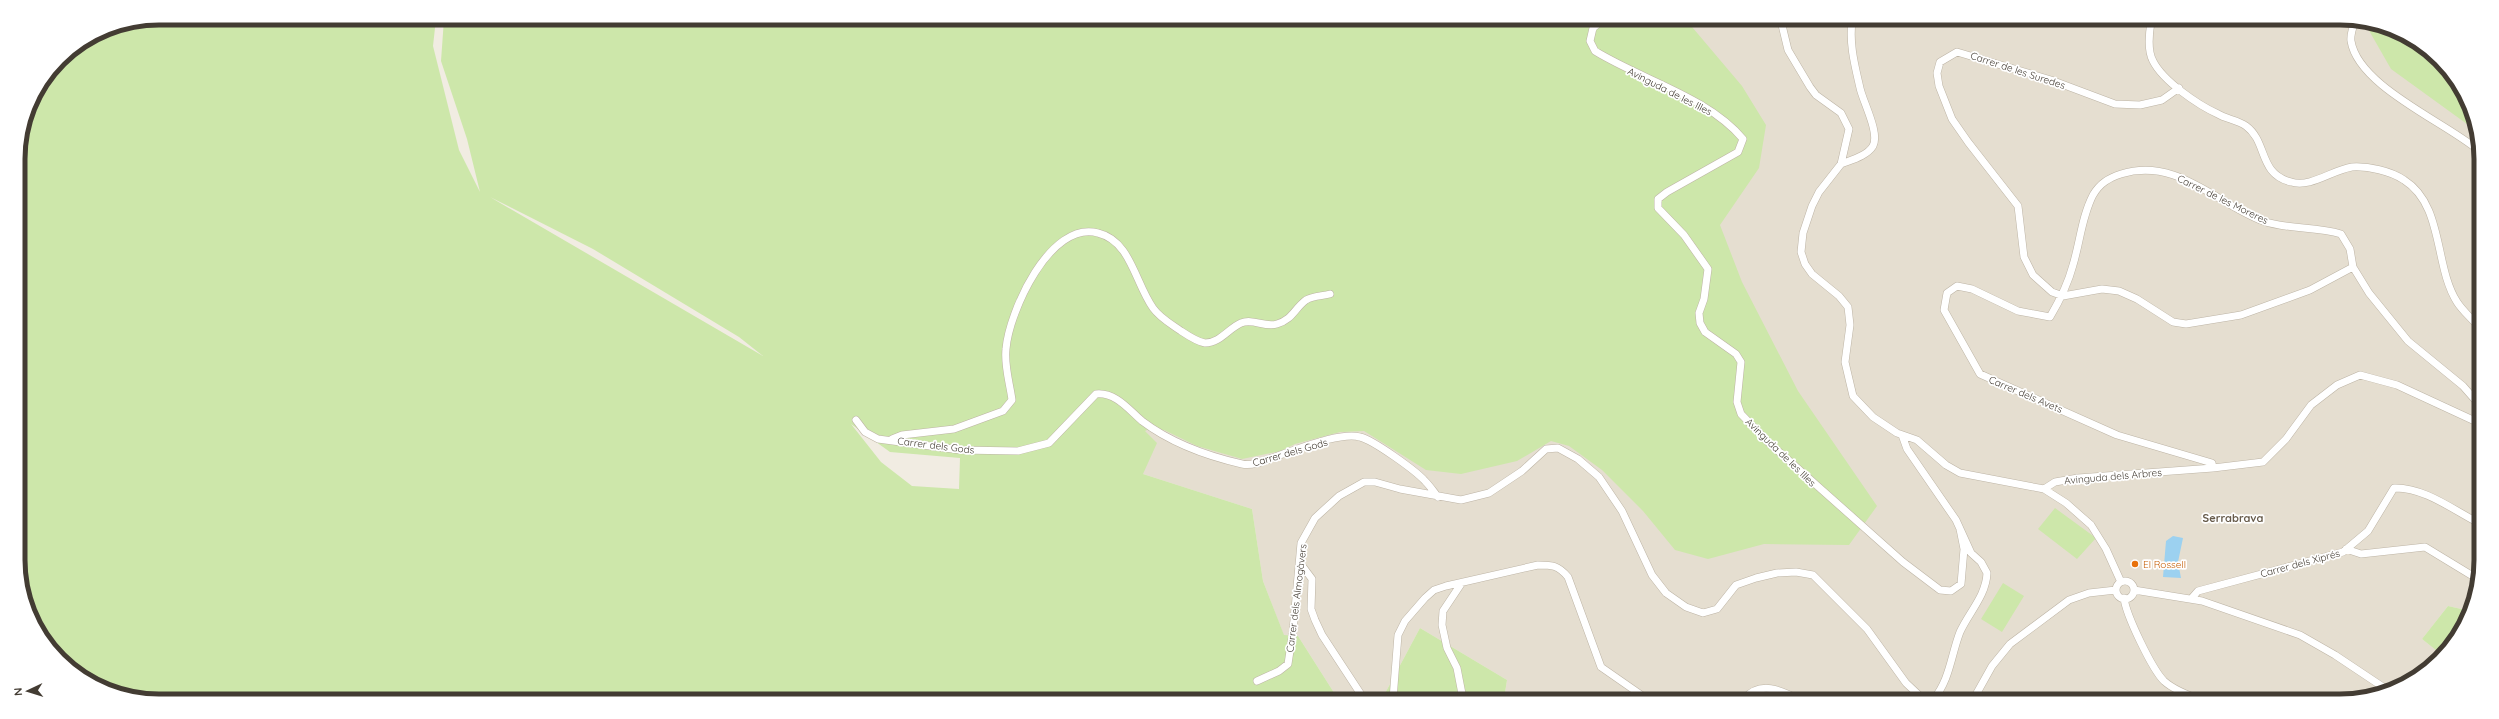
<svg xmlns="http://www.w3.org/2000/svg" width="2499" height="719" viewBox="0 0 2499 719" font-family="Quicksand,sans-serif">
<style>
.residential{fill:#e5ded0}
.green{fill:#cde7aa;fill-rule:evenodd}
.water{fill:#9cd1f0}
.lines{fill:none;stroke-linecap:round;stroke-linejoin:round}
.street-casing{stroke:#bdb4a5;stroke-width:8}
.street{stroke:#fff;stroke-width:7}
.food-dot{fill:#e8710a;stroke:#fff;stroke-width:1.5}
.labels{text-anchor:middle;stroke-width:3.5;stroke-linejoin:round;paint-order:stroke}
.street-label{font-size:10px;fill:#433c33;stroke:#fff}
.food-label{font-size:10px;fill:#c56008;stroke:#fff;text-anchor:start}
.neighbourhood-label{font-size:11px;font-weight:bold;fill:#665a4a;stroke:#fff}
.rim{fill:none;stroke:#433c33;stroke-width:5}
</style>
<rect width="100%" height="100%" fill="#f1ece2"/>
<path class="residential" d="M1584,21L2376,23L2394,30L2367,27L2478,132L2476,596L2470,611L2448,606L2422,639L2442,655L2433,666L2394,690L2349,701L1504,699L1507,680L1420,628L1382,699H1338L1298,636H1284L1263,581L1252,509L1143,474L1132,419Z"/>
<path class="green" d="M159,18L436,19L433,46L459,150L480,192L467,139L441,61L444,19L1687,21L1742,86L1766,125L1759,168L1720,225L1742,282L1798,391L1877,506L1849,545L1764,544L1708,559L1675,550L1643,511L1602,470L1569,446L1551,441L1517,461L1461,474L1426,470L1364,431L1340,432L1295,444L1281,451L1242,459L1197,446L1164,430H1147L1145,431L1157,443L1143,474L1252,509L1263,581L1284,635L1298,636L1338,699L123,696L88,682L53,653L21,587L18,150L29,105L59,59L105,29ZM490,197L593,249L739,337L763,356ZM851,424L890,452L960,458L959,489L912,486L881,462Z
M2367,27L2394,30L2411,37L2446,66L2478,132L2391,69Z
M2055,508L2096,538L2077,559L2038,529Z
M2003,583L2024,596L2002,632L1981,619Z
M2448,606L2470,611L2462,631L2442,655L2422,639Z
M1420,628L1507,680L1504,699H1382Z"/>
<path class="water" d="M2173,536L2183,538L2178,562L2181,578L2163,577L2166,541Z"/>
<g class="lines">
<defs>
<path id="street" d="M1601,21L1593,28L1590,41L1595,51C1642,80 1708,97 1743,139L1738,152L1667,192L1658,199V208L1684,235L1708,269L1704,299L1699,313L1700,323L1705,332L1736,354L1741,362L1737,402L1741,414L1768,442L1903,562L1940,590L1951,591L1961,584L1964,549L1960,529
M1781,21L1788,50L1810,87L1816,95L1841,113L1849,129L1841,164L1819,192L1812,206L1803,233L1801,252L1805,264L1812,274L1839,296L1848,307L1850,325L1845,362L1853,396L1873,417L1897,433L1917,440L1946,465L1960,473L2044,489L2066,503L2091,525L2106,549L2121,582
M2151,22C2149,34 2147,50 2153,61C2163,81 2198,105 2218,114C2226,119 2238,120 2246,126C2268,142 2258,174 2291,182C2311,188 2332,170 2352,167C2368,166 2391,171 2404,180C2444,205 2434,266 2457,302C2462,310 2471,318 2477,325
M2354,23C2353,28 2350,35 2351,41C2358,86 2445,122 2478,150
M2179,88L2162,100L2140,105L2115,104L2051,80L1957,52L1940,62L1937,73L1939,86L1952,119L1968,142L2018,206L2024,257L2033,275L2052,292L2063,296L2102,289L2119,291L2137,299L2173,322L2186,324L2241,315L2310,290L2353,267
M1841,164C1851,160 1867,156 1873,146C1880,133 1863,102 1860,88C1855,66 1849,44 1852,22
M856,420L865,432L878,439L960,450L1018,451L1049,443L1096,394C1116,392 1129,410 1142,421C1171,443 1207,456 1242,464C1254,467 1271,458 1283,454C1301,448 1341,432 1360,437C1373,440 1415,470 1425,481C1430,486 1434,492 1438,497
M1902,435L1907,449L1956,520L1971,553L1981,562L1987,573C1986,596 1969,612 1960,632C1951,655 1950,680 1933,700
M892,439L902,435L954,429L1003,411L1012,400C1010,384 1004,366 1006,349C1009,312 1050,220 1098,233C1131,241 1135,283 1153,308C1160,318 1171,324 1181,331C1187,335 1198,342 1205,343C1220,343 1229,328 1241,323C1253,318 1265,328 1277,324C1293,319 1294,309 1306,300C1312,296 1323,296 1330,294
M2213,468L2212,463L2117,435L1980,374L1944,310L1947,293L1957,286L1972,289L2018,311L2050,317C2060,300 2068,284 2073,265C2080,242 2082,216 2093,195C2100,183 2109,178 2121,174C2177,157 2215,203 2263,221C2288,230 2316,226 2341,234L2350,249L2353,267L2369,293L2408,341L2463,386L2477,402
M2044,489L2055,482L2078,478L2213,468L2263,462L2286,439L2311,405L2337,385L2360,375L2397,385L2477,422
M2346,549L2361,554L2425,547L2476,578
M1300,563L1312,579L1311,609L1315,620L1322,635L1364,699
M2116 590a9 9 0 1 1 18 0a9 9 0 1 1-18 0Z
M1461,584L1443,611L1442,625L1447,648L1457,668L1463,699
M2134,590L2202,601L2300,635L2335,655L2389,691
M2124,598C2126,615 2152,669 2164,681C2174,690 2190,696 2202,700
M2191,599L2198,591L2343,552L2368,531L2394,488C2423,487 2452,509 2477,522
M1257,681L1279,671L1288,664L1293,631L1301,543L1315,518L1339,496L1364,482H1375L1400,489L1461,500L1489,493L1522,471L1546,449L1558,448L1578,459L1599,477L1622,511L1652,575L1666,593L1686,607L1703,613L1717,609L1736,585L1756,578L1777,573L1796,572L1813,575L1867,629L1906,683L1924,700
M1393,699L1398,635L1405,621L1425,598L1434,590L1446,586L1538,565C1552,565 1558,565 1568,577L1601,667L1647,699
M1744,699C1760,680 1781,690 1800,700
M1973,700L1992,666L2010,644L2069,600L2089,593L2116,590"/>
</defs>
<use href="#street" class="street-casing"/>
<use href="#street" class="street"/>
</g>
<circle class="food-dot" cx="2135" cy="564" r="4"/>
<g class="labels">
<g class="street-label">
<text transform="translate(2018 70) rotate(18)" y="4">Carrer de les Suredes</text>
<text transform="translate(1670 91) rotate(27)" y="4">Avinguda de les Illes</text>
<text transform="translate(2223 199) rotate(26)" y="4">Carrer de les Moreres</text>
<text transform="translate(2026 394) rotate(23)" y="4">Carrer dels Avets</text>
<text transform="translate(936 445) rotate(7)" y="4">Carrer dels Gods</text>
<text transform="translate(1290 452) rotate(-16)" y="4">Carrer dels Gods</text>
<text transform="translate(1781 452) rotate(44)" y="4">Avinguda de les Illes</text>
<text transform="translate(2113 476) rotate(-5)" y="4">Avinguda dels Arbres</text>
<text transform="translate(2300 563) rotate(-15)" y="4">Carrer dels Xiprés</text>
<text transform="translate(1296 598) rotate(-83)" y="4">Carrer dels Almogàvers</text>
</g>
<g class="food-label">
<text x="2143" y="568">El Rossell</text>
</g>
<g class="neighbourhood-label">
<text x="2233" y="522">Serrabrava</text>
</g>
</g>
<path d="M0 0H2499V719H0ZM159 25H2340A134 134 0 0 1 2474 159V560A134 134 0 0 1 2340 694H159A134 134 0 0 1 25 560V159A134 134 0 0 1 159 25Z" fill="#fff" fill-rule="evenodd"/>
<path class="rim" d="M159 25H2340A134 134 0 0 1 2474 159V560A134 134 0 0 1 2340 694H159A134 134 0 0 1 25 560V159A134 134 0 0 1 159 25Z"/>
<g transform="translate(28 691) rotate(266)" stroke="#ffffff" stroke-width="3" paint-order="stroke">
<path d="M0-3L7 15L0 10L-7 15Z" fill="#433c33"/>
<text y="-6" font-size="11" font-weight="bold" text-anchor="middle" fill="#433c33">N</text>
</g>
</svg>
